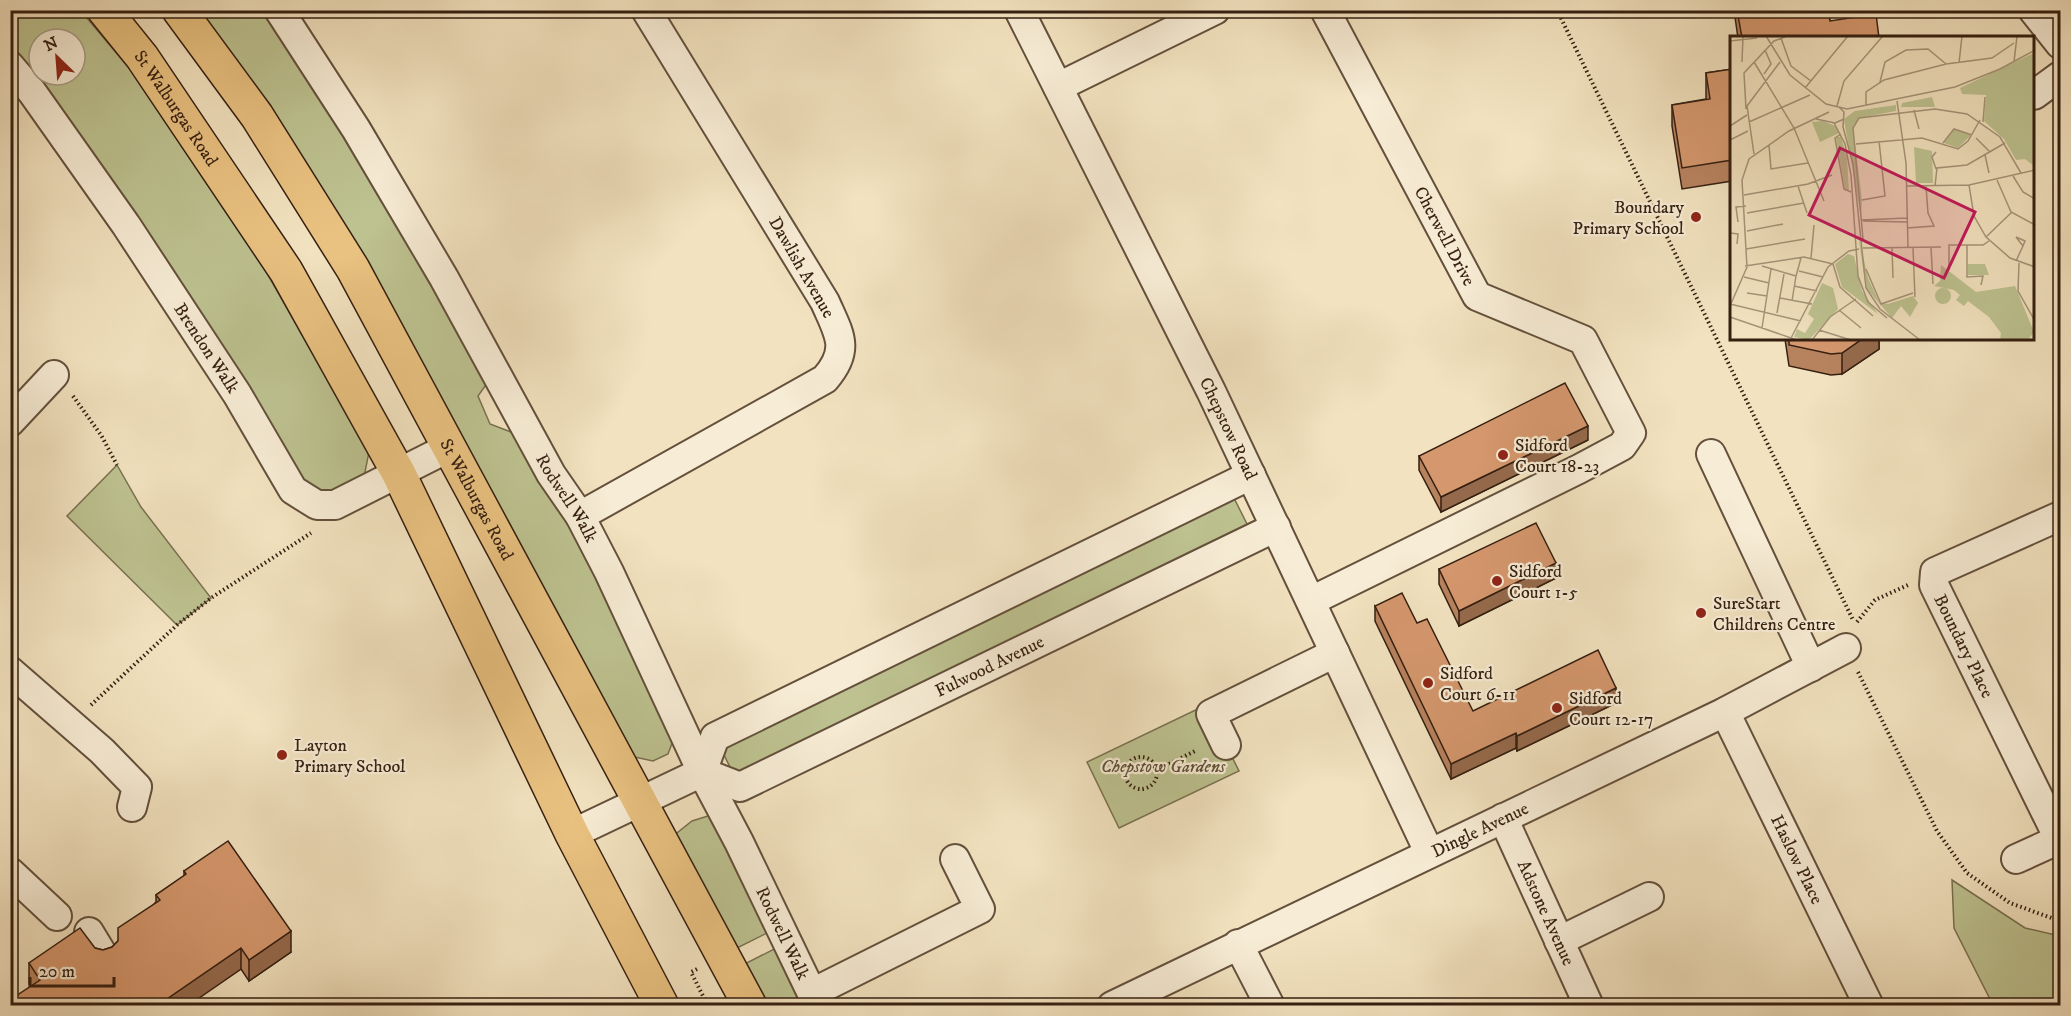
<svg xmlns="http://www.w3.org/2000/svg" width="2071" height="1016" viewBox="0 0 2071 1016" font-family="'IM FELL DW Pica',serif">
<style>
.green{fill:#bdc290;stroke:#797050;stroke-width:1.5;fill-rule:evenodd}
.lines{fill:none;stroke-linecap:round;stroke-linejoin:round}
.minor-casing{stroke:#64503c;stroke-width:32}
.major-casing{stroke:#351f11;stroke-width:36}
.path{stroke:#351f11;stroke-width:4;stroke-dasharray:1.5 3;stroke-linecap:butt}
.minor{stroke:#f7ecd5;stroke-width:28}
.major{stroke:#e9c180;stroke-width:33}
.wall{fill:#b7825e;stroke:#351f11;stroke-width:1.5}
.shaded-wall{fill:#956a4c;stroke:#351f11;stroke-width:1.5}
.building{fill:#d5976d;stroke:#351f11;stroke-width:1.5}
.poi-dot{fill:#8f2418;stroke:#f7ecd5;stroke-width:2}
.labels{text-anchor:middle;stroke-width:4.5;stroke-linejoin:round;paint-order:stroke}
.street-label{font-size:18px;fill:#351f11;stroke:#f7ecd5}
.poi-label{font-size:18px;fill:#351f11;stroke:#f7ecd5;text-anchor:start}
.park-label{font-size:18px;font-style:italic;fill:#5e5037;stroke:#f7ecd5}
.inset-road{fill:none;stroke:#a69479;stroke-width:1.5}
.view{fill:#c2185b;fill-opacity:0.15;stroke:#c2185b;stroke-width:3}
.inset-edge{fill:none;stroke:#351f11;stroke-width:3}
</style>
<rect width="100%" height="100%" fill="#f2e2bf"/>
<filter id="stains"><feTurbulence type="fractalNoise" baseFrequency=".00333" numOctaves="4"/><feColorMatrix values="0 0 0 0 .2 0 0 0 0 .09 0 0 0 0 .02 0 0 0 .5 -.17"/></filter>
<radialGradient id="worn" r=".72"><stop offset=".6" stop-color="#630" stop-opacity="0"/><stop offset="1" stop-color="#630" stop-opacity=".3"/></radialGradient>
<path class="green" d="M11,11H81L135,75L257,256L369,452L363,482L317,505L11,63ZM39,39H75V75H39Z
M179,11H276L492,376L478,396L490,424L532,440L680,722L668,754L653,761L616,753L402,355Z
M117,465L141,507L211,598L177,625L67,516Z
M1228,486L1254,538L740,787L715,737Z
M1206,705L1239,771L1119,828L1087,762Z
M724,811L781,926L723,955L662,845L692,821Z
M1952,880L2025,928L2060,936V1005H1993L1954,928Z
M788,942L820,1005H750L731,971Z"/>
<g class="lines">
<defs>
<g id="minor">
<path id="s1" d="M279,10L356,129L444,278L551,474L580,516L609,572L702,772L739,842L818,1006"/>
<path id="s2" d="M1019,10L1211,391L1429,852"/>
<path d="M2033,10L2060,44"/>
<path id="s3" d="M10,66L32,92L126,225L237,394L293,490L317,505H335L450,447"/>
<path d="M1058,87L1215,10"/>
<path d="M2034,95L2060,76"/>
<path d="M10,422L54,375"/>
<path d="M1711,454L1811,667"/>
<path d="M580,516L825,379C851,349 839,334 825,302L646,10"/>
<path id="s4" d="M2060,516L1935,572L1934,585L2060,841"/>
<path d="M1311,601L1579,469L1622,446L1631,433L1583,340L1477,296L1325,10"/>
<path d="M10,671L102,751L137,787L132,807"/>
<path id="s5" d="M1725,712L1869,1006"/>
<path d="M1226,745L1211,714L1335,653"/>
<path id="s6" d="M702,772L740,787L1276,527"/>
<path id="s7" d="M1503,818L1589,1006"/>
<path d="M572,834L702,772L715,737L1251,475"/>
<path d="M2016,859L2060,839"/>
<path d="M10,872L57,916"/>
<path d="M89,932L103,955"/>
<path d="M1559,941L1649,897"/>
<path d="M1238,944L1270,1006"/>
<path d="M812,993L980,909L955,859"/>
<path id="s8" d="M1112,1006L1725,712L1846,648"/>
</g>
<g id="major">
<path id="s9" d="M104,10L142,57L286,271L399,474L572,834L662,1006"/>
<path id="s10" d="M179,10L257,116L353,269L750,1006"/>
</g>
</defs>
<use href="#minor" class="minor-casing"/>
<use href="#major" class="major-casing"/>
<path class="path" d="M1557,10L1853,620
M73,396L101,435L117,465
M1857,622L1875,600L1908,585
M1858,672L1937,831L1967,873L2010,903L2060,921
M91,705L177,625L211,598L311,533
M1125 773a16 16 0 1 1 32 0a16 16 0 1 1-32 0Z
M1157,770L1197,750
M697,969L691,972L708,1006"/>
<use href="#minor" class="minor"/>
<use href="#major" class="major"/>
</g>
<path class="wall" d="M1734,10H1828L1830,21L1879,38H1738Z
M1732,69V181L1682,189L1672,126V105L1706,99V73Z
M1785,339H1879V349L1842,374L1831,375L1789,366Z
M1588,440L1441,512L1419,470V456Z
M1439,569L1556,578L1459,626L1439,584Z
M1375,606L1473,711L1616,703L1517,751L1516,748L1451,779L1375,621Z
M184,871L291,952L249,981L241,969L30,986L29,984V963L95,948L103,950L112,947L156,902V895L184,876Z"/>
<path class="shaded-wall" d="M1862,339H1879V349L1842,374V353Z
M1588,426V440L1441,512V497Z
M1556,563V578L1459,626V611Z
M1616,688V703L1517,751V736Z
M1516,733V748L1451,779V764Z
M291,931V952L249,981V960Z
M241,948V969L189,1005H158Z"/>
<path class="building" d="M1737,10H1828L1830,21L1876,14L1879,38H1742Z
M1732,69V160L1682,168L1672,105L1710,99L1706,73Z
M1789,339H1862L1842,353L1831,354L1789,345Z
M1565,383L1588,426L1441,497L1419,456Z
M1536,523L1556,563L1459,611L1439,569Z
M1402,593L1417,623L1427,619L1473,711L1598,650L1616,688L1517,736L1516,733L1451,764L1375,606Z
M228,841L291,931L249,960L241,948L158,1005H10V1000L40,980L29,963L80,928L95,948L103,950L112,947L118,941V928L160,900L156,895L186,874L184,871Z"/>
<g class="poi-dot">
<circle cx="1696" cy="217" r="6"/>
<circle cx="1503" cy="455" r="6"/>
<circle cx="1497" cy="581" r="6"/>
<circle cx="1701" cy="613" r="6"/>
<circle cx="1428" cy="683" r="6"/>
<circle cx="1557" cy="708" r="6"/>
<circle cx="282" cy="755" r="6"/>
</g>
<g class="labels">
<g class="street-label">
<text dy="6" stroke="none"><textPath href="#s9" startOffset="122">St Walburgas Road</textPath></text>
<text transform="translate(1445 236) rotate(62)" y="6">Cherwell Drive</text>
<text transform="translate(802 267) rotate(60)" y="6">Dawlish Avenue</text>
<text dy="6" stroke="none"><textPath href="#s3" startOffset="344">Brendon Walk</textPath></text>
<text dy="6" stroke="none"><textPath href="#s2" startOffset="468">Chepstow Road</textPath></text>
<text dy="6" stroke="none"><textPath href="#s1" startOffset="567">Rodwell Walk</textPath></text>
<text dy="6" stroke="none"><textPath href="#s10" startOffset="574">St Walburgas Road</textPath></text>
<text dy="6" stroke="none"><textPath href="#s4" startOffset="218">Boundary Place</textPath></text>
<text dy="6" stroke="none"><textPath href="#s6" startOffset="318">Fulwood Avenue</textPath></text>
<text dy="6" stroke="none"><textPath href="#s8" startOffset="408">Dingle Avenue</textPath></text>
<text dy="6" stroke="none"><textPath href="#s5" startOffset="164">Haslow Place</textPath></text>
<text dy="6" stroke="none"><textPath href="#s7" startOffset="104">Adstone Avenue</textPath></text>
<text dy="6" stroke="none"><textPath href="#s1" startOffset="1053">Rodwell Walk</textPath></text>
</g>
<g class="poi-label">
<text x="1684" y="213" text-anchor="end">Boundary<tspan x="1684" dy="21">Primary School</tspan></text>
<text x="1515" y="451">Sidford<tspan x="1515" dy="21">Court 18-23</tspan></text>
<text x="1509" y="577">Sidford<tspan x="1509" dy="21">Court 1-5</tspan></text>
<text x="1713" y="609">SureStart<tspan x="1713" dy="21">Childrens Centre</tspan></text>
<text x="1440" y="679">Sidford<tspan x="1440" dy="21">Court 6-11</tspan></text>
<text x="1569" y="704">Sidford<tspan x="1569" dy="21">Court 12-17</tspan></text>
<text x="294" y="751">Layton<tspan x="294" dy="21">Primary School</tspan></text>
</g>
<g class="park-label">
<text x="1163" y="772">Chepstow Gardens</text>
</g>
</g>
<g transform="translate(1730 36)">
<rect width="304" height="304" fill="#f2e2bf"/>
<path d="M304,17V130L295,123L286,124L274,103L254,85L256,59L232,58L230,52ZM202,61L205,71H171L172,67ZM166,69V75L129,82L123,90L132,164L131,182L114,83L125,75ZM93,85L105,90L109,97L90,106L82,86ZM224,93L241,99L228,112L214,107ZM106,101H111L117,122L119,155H115ZM184,111L202,115L203,147H186ZM128,198L138,242L149,266L158,268L183,260L188,267L180,281L171,270L162,282L136,252ZM118,218L124,220L132,255L148,278L112,251L105,228ZM238,228H255L259,239H238ZM211,229L246,256L285,250L304,296L298,304H270L271,297L259,281L238,265L234,270L226,264L230,259L224,254L204,250L210,245ZM92,247L103,252L108,273L79,304L64,301L67,293L75,297L84,283L78,278ZM205 260a8 8 0 1 1 16 0a8 8 0 1 1-16 0Z" fill="#bdc290"/>
<path class="inset-road" d="M36,0L60,39L96,68L117,73L225,51L270,33L305,14M0,1V5L27,2M51,2L61,30L81,45M12,26L13,0M24,26L64,92L94,165M284,26L287,0M229,27L232,0M34,38L41,28L35,14M150,46L155,26L176,14L198,13L216,28M75,52L118,0M167,65L176,127L178,212M136,69V56L154,44L216,28L262,22L284,7M107,70L114,45L152,1M109,71L114,76L113,91L123,128L136,252L150,273L190,304M16,73L14,37L44,5L55,1M184,74L189,93M86,83L105,87L114,83M19,86L80,59M253,86L255,61M104,87L115,108L121,139L128,240L138,266L157,282M0,90L17,79M111,98L105,102L114,153L121,156M246,102L260,116M0,104L18,95M213,107L224,93L242,99M126,108L192,102L228,113L238,105L250,84M39,109L41,133L78,127M206,116L202,121L206,133M24,118L17,70L50,26M255,119L259,137M283,140L293,156L305,163M267,144L281,176L305,189M239,149L244,180L256,201L280,222L305,231M68,150L77,177M177,150L239,149L305,134M205,150L207,132L237,129L275,107M14,159L78,148L102,139M132,164L155,160L149,105M17,177L74,167M132,184L177,182M133,185L177,186M8,186L6,171L16,170M177,192L204,190L198,177L196,150M17,195L53,188M0,197L8,198L7,208M256,201L282,176M133,203L123,92L129,82L205,73L237,78L270,101L291,137M237,209V241L253,240L251,249M133,212L211,211M162,212L163,242M183,212L185,261M201,212L203,248M16,213L75,203M81,222L84,189M286,225L293,210L295,205L286,201L293,210M289,227L288,255L305,285M103,228L110,251L143,280M15,230L74,221L103,228M32,230L66,240L71,222M136,233L151,268L183,257M219,234V209H253L259,205M69,235L93,241M14,241L39,247M64,250L87,255M17,257L37,260M50,262L82,268M62,265L66,240M0,268L71,285M0,270L17,231L12,144L19,123L59,95L99,76M109,274L131,292M47,277L54,238M0,281L67,304M32,292L41,233M89,294L121,304M60,304L98,231L119,215L129,213M82,304L100,281L126,263"/>
<path class="view" d="M110,112L245,176L214,242L79,179Z"/>
<rect width="304" height="304" class="inset-edge"/>
</g>
<rect width="2071" height="1016" fill="none" stroke="#f2e2bf" stroke-width="36"/>
<rect x="12" y="12" width="2047" height="992" fill="none" stroke="#351f11" stroke-width="3"/>
<rect x="18" y="18" width="2035" height="980" fill="none" stroke="#351f11" stroke-width="1.5"/>
<g transform="translate(57 57) rotate(335)"><circle r="28" fill="#f7ecd5" stroke="#a99a87" stroke-width="1.5"/>
<path d="M0-4.5L10 22L0 15L-10 22Z" fill="#8f2418"/>
<text y="-9" font-size="16" font-weight="bold" text-anchor="middle" fill="#351f11">N</text>
</g>
<path d="M30 977v9h84v-9" fill="none" stroke="#351f11" stroke-width="3"/>
<text x="39" y="977" font-size="18" fill="#351f11" stroke="#f7ecd5" stroke-width="4.5" paint-order="stroke">20 m</text>
<rect width="100%" height="100%" filter="url(#stains)"/>
<rect width="100%" height="100%" fill="url(#worn)"/>
</svg>
